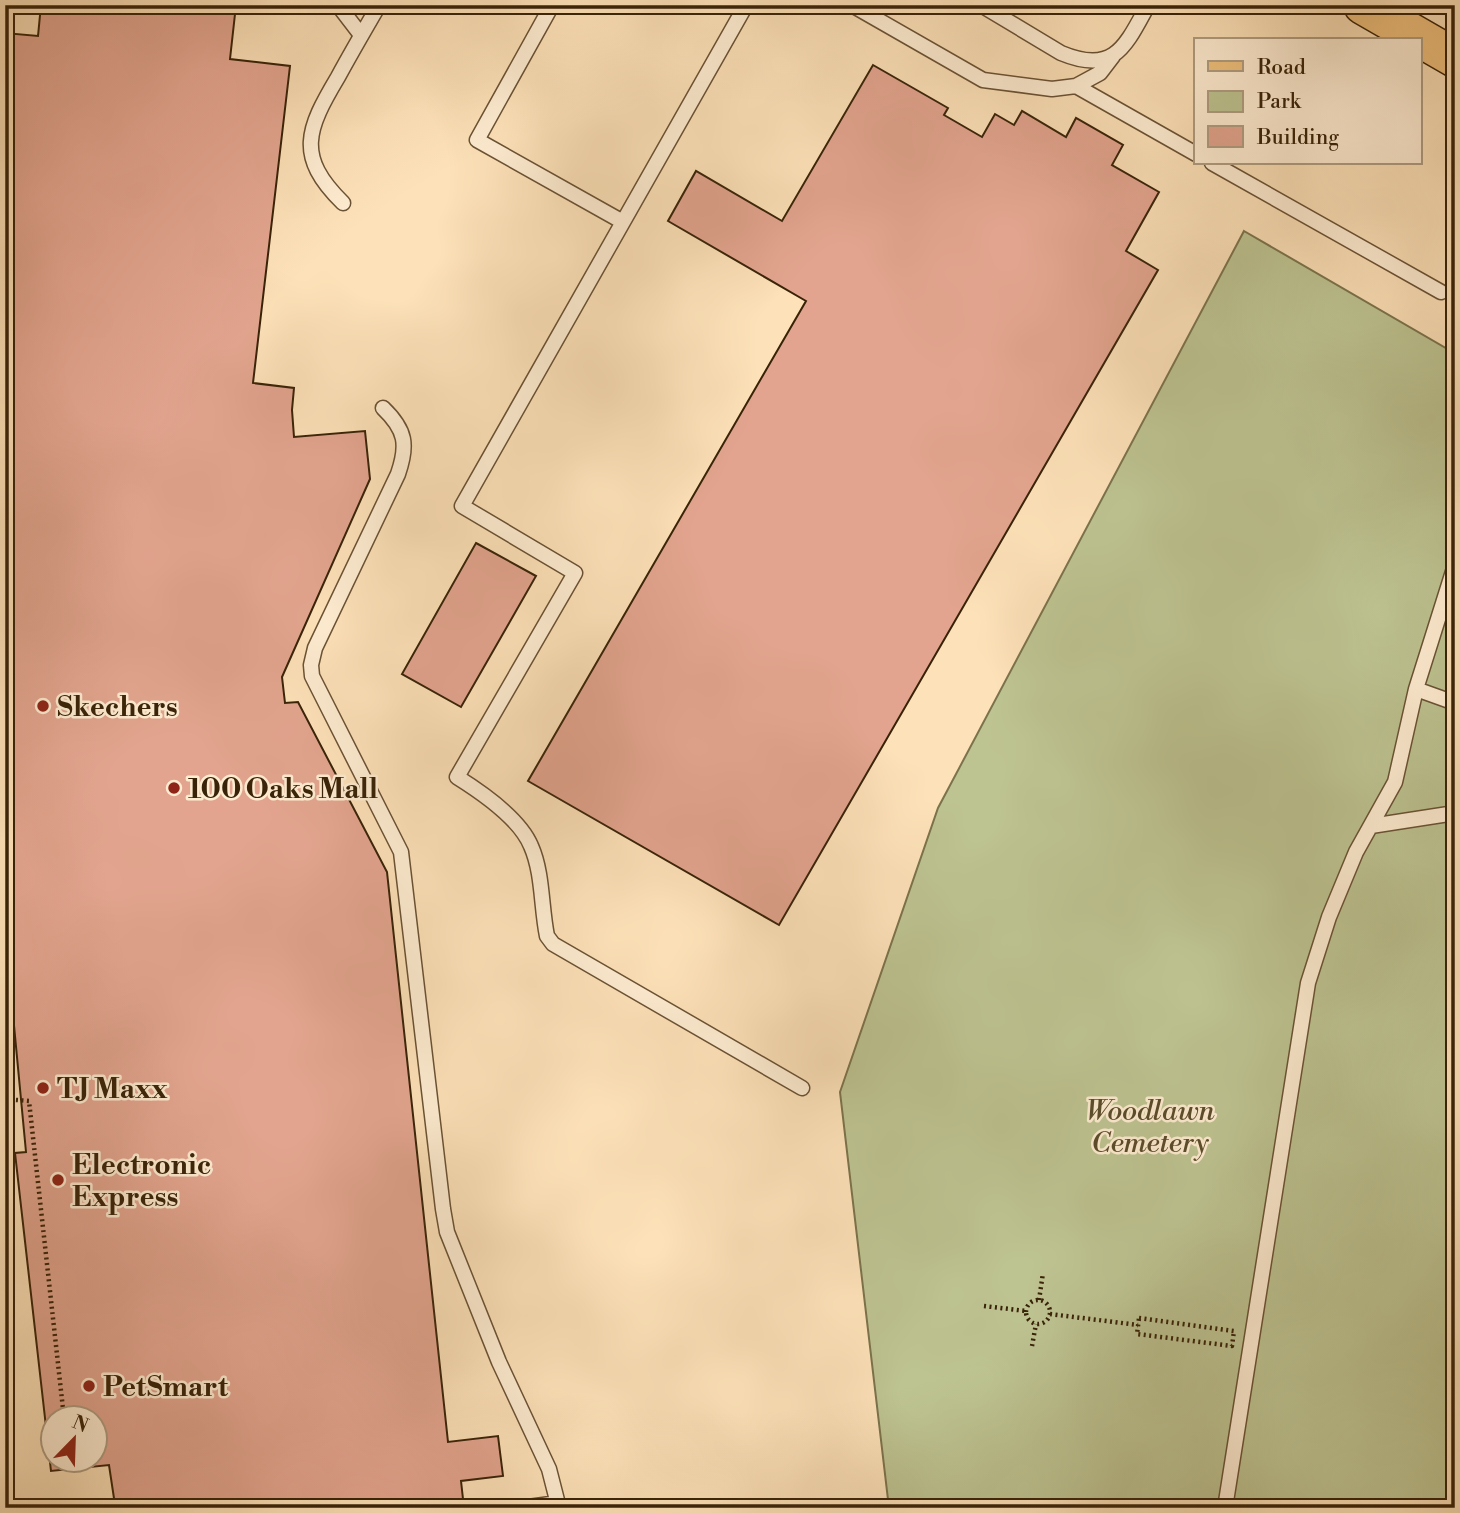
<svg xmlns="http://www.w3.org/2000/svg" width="1460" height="1513" viewBox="0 0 1460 1513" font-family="'Libre Bodoni',serif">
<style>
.green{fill:#bdc391;stroke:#7b734c;stroke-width:2}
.building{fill:#e2a48e;stroke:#392308;stroke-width:2;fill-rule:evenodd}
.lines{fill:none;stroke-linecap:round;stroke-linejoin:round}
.service-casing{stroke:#6a5234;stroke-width:17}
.primary-casing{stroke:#392308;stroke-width:41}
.path{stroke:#392308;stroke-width:4.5;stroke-dasharray:2 3.5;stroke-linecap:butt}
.service{stroke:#feecd1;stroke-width:14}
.primary{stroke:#eec07c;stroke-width:38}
.poi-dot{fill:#8f2418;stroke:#feecd1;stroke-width:2.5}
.labels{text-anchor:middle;stroke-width:5;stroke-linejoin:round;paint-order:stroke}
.poi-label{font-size:28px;font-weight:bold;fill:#392308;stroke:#feecd1;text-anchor:start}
.park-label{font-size:28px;font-style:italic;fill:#5a4b2a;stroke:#feecd1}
</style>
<rect width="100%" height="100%" fill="#fde1b8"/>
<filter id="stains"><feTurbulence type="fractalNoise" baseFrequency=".00286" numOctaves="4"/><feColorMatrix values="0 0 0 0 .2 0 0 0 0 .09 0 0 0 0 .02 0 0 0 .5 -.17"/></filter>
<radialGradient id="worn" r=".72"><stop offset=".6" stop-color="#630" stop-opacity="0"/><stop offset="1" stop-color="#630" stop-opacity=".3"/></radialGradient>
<path class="green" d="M1244,231L1451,351L1455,347V1508H889L840,1092L938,808Z"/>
<path class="building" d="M41,5H236L230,59L290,66L253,383L294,388L292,410L294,437L365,431L370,479L282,677L285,703L298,702L387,872L448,1442L498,1436L503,1476L461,1481L464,1508H97L115,1505L109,1465L51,1471L15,1153L26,1152L13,1015H5V33L38,36ZM52,1418H94V1460H52Z
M873,65L948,108L944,115L982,137L995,114L1014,125L1022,111L1066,137L1076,118L1123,145L1112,165L1159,192L1126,251L1158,270L779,925L528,781L806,301L668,221L696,171L782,221Z
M476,543L536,576L461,707L402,674Z"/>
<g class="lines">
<defs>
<path id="service" d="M338,5L361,35
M552,5L477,140L623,222
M746,5L462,506L575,573L457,777C481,792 520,819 531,846C543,873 541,907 547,936L553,944L802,1088
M852,5L983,80L1052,89L1076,86L1100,73L1113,56
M981,5L1061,53C1114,75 1125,47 1148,5
M1076,86L1196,154
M1212,163L1441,292
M343,203C295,156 307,129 338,77C351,53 365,29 379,5
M383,408C406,430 408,445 398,474L315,648L311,665L312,676L401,852L443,1209L447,1232L499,1362L549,1469L559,1508
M1416,689L1455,703
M1371,826L1455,813
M521,1508L558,1503
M1225,1508L1308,983L1329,917L1356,852L1395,782L1416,689L1455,565"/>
<path id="primary" d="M1363,5L1455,58"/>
</defs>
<use href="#service" class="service-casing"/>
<use href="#primary" class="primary-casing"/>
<path class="path" d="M5,1099L29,1101L64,1418
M5,1113L8,1138L5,1154
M1039,1300L1043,1273
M1026 1312a12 12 0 1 1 24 0a12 12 0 1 1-24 0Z
M984,1306L1026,1311
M1050,1314L1138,1325
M1139,1318L1234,1331L1232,1346L1137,1334Z
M1032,1346L1036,1324"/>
<use href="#service" class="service"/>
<use href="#primary" class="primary"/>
</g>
<g class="poi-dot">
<circle cx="43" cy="706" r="7"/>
<circle cx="174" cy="788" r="7"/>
<circle cx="43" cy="1088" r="7"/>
<circle cx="58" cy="1180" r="7"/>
<circle cx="89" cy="1386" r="7"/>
</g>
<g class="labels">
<g class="poi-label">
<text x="57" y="716">Skechers</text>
<text x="188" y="798">100 Oaks Mall</text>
<text x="57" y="1098">TJ Maxx</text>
<text x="72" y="1174">Electronic<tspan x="72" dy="32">Express</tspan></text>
<text x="103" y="1396">PetSmart</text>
</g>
<g class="park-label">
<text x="1150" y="1120">Woodlawn<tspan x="1150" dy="32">Cemetery</tspan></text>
</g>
</g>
<rect width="1460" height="1513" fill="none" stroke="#fde1b8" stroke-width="28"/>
<rect x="7" y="7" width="1446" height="1499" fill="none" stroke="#392308" stroke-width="3.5"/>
<rect x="14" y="14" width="1432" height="1485" fill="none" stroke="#392308" stroke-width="2"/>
<rect x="1194" y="38" width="228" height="126" fill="#feecd1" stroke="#af9c81" stroke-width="2"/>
<rect x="1208" y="61" width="35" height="10" fill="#eec07c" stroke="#af9c81" stroke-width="2"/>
<text x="1257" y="74" font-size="21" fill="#392308">Road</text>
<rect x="1208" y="91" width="35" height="21" fill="#bdc391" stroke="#af9c81" stroke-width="2"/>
<text x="1257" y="108" font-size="21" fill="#392308">Park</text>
<rect x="1208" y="126" width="35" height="21" fill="#e2a48e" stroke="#af9c81" stroke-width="2"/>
<text x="1257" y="144" font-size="21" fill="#392308">Building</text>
<g transform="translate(74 1439) rotate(23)"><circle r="33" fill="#feecd1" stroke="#af9c81" stroke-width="2"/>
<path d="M0-5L12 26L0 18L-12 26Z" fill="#8f2418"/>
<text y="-10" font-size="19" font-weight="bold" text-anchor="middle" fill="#392308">N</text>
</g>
<rect width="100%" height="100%" filter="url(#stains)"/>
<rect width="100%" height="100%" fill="url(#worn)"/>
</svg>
